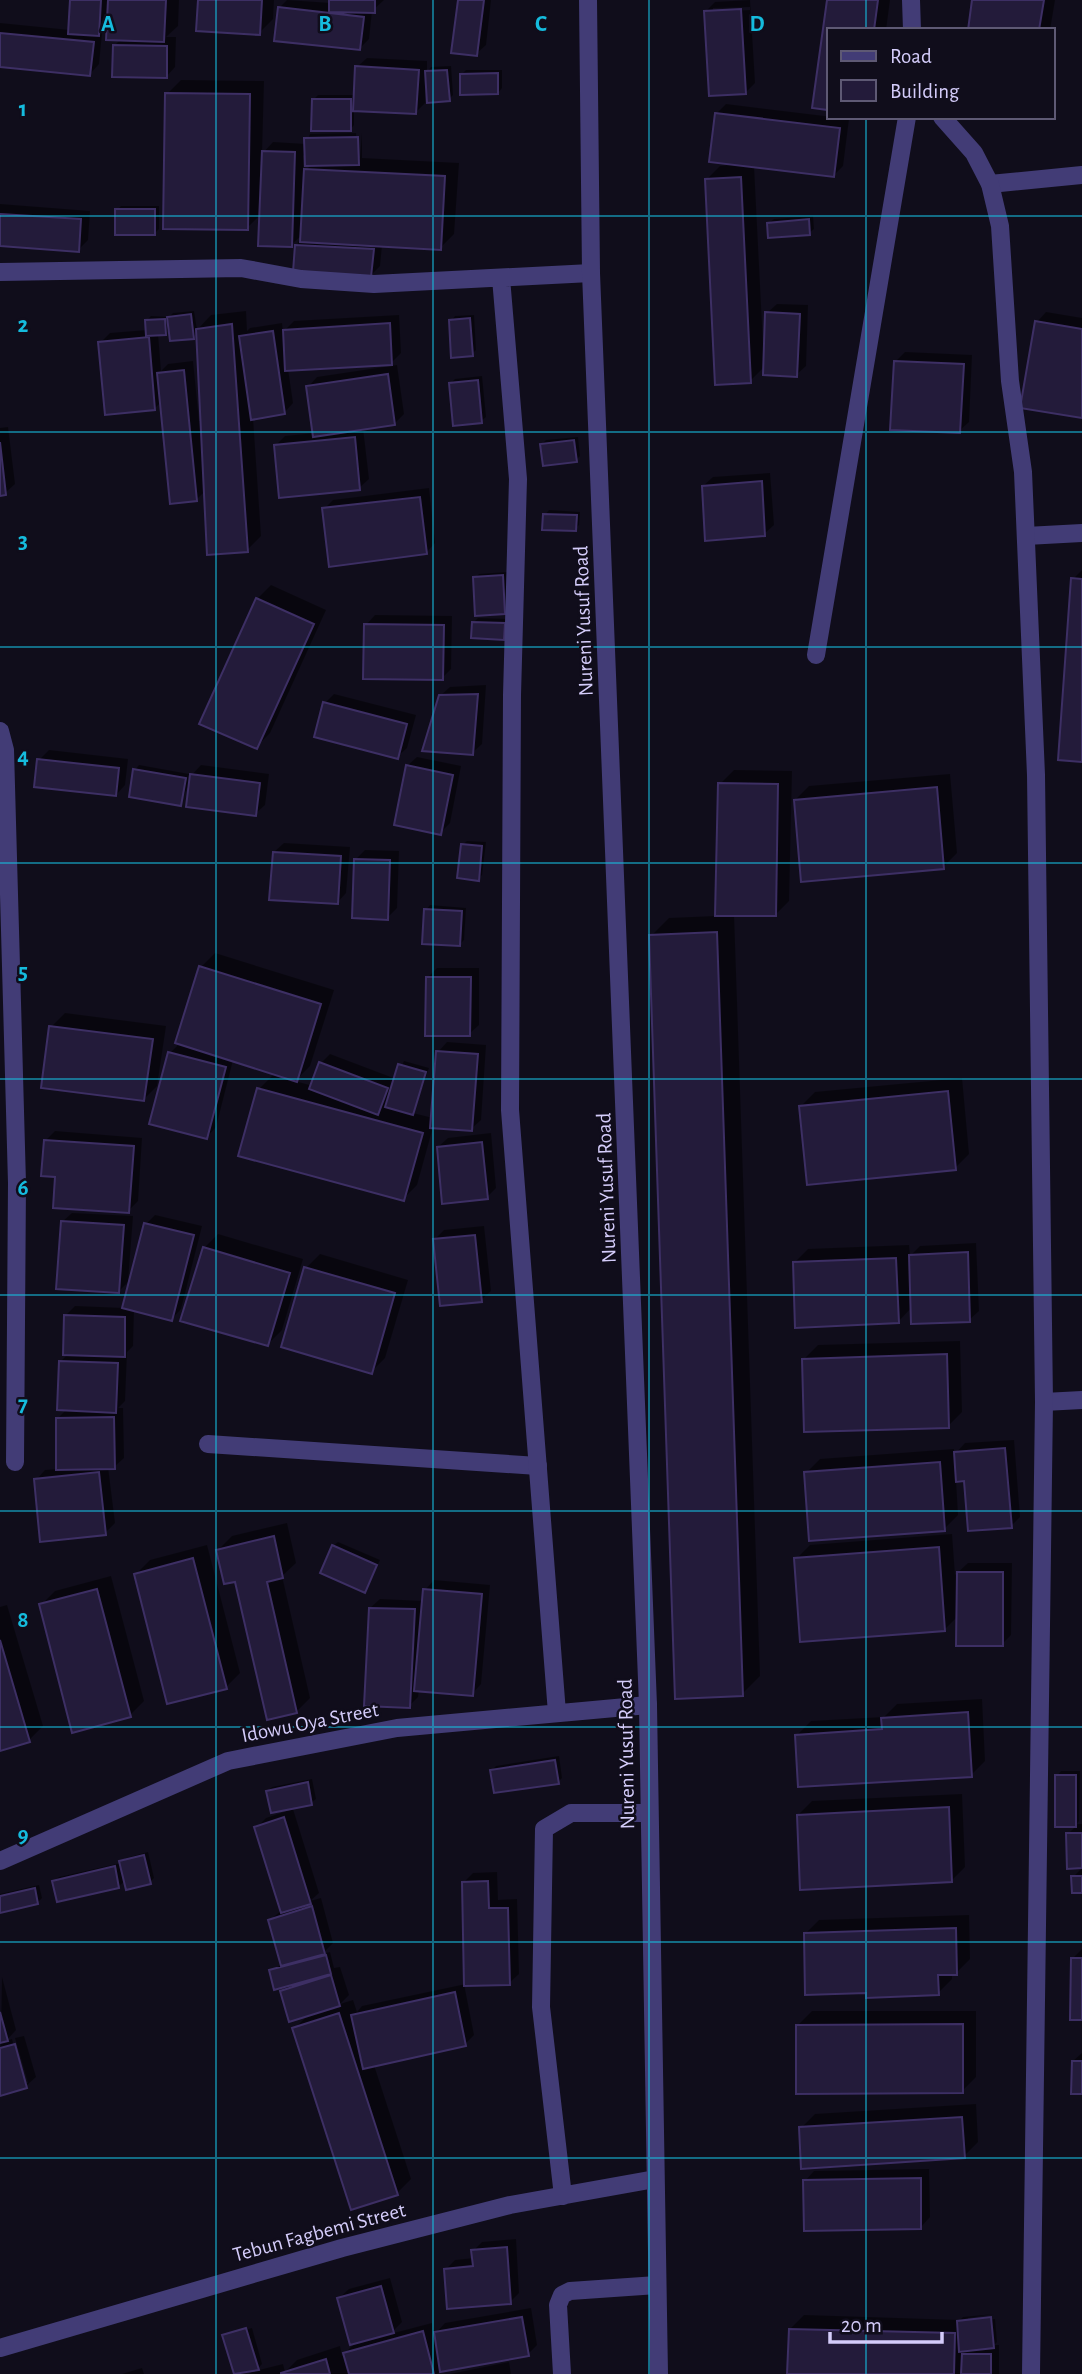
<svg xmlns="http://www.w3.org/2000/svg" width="1082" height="2374" viewBox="0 0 1082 2374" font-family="'Alegreya Sans',sans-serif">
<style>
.shadow{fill:#0007;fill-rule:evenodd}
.building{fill:#231b3a;stroke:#3d2f64;stroke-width:2}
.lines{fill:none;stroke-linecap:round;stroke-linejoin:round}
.service{stroke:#423c76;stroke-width:18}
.minor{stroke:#423c76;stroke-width:18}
.tertiary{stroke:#423c76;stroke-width:18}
.grid{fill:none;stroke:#15bbdd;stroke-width:2;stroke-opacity:0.55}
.labels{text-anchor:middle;stroke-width:5;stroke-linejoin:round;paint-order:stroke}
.street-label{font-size:21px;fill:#d4ccfa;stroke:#100d1b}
.grid-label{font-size:23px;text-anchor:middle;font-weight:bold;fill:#15bbdd;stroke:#100d1b;stroke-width:5;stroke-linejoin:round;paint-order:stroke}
</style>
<rect width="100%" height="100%" fill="#100d1b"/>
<path class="shadow" d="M72,0H179L178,26L166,37H176L175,67L166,77L114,46L121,39L109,23L99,33H102L99,64L90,74L0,65V23L70,30Z
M200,0H274L273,19L259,33Z
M287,0L331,3V0H384L372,11L369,39L360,48L280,7Z
M460,0H491L486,45L476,54Z
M750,0L755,83L745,93L706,11L715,2ZM750,7V10L713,12V8Z
M828,0H890L886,30H828V108L814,106Z
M974,0H1055L1050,30H969Z
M367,58L427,61V72L431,67L451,66L453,95L449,99L426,88L425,103L416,112L354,109V125L350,130L313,100L318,95H356L357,67Z
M466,70H502V88L498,93L462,74Z
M181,80L264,81L262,154L273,142L306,144L310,134L356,133L357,158H360L362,133V158L459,163L454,234L440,248L382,245L380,266L371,275L297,245L302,235L291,245L261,214L247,228L167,94ZM303,155L312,164L303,173Z
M726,104L849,119L843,166L834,175L754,166L763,345H766L767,313L777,304L808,305L806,366L796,375L765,366L750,381L706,180L720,166L730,165L716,114Z
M0,204L90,211L88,240L78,250L0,244Z
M121,206H159V229L155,233L117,210Z
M813,216L814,229L809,233L769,223L774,219Z
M194,311L197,330L211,315L246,311L247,331L250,328L282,323L283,332L294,321L399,315L401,353L391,363L288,369L293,403L284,413L253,418L261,536L247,550L206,490L196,500L162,401L155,408L100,343L110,333L147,330L146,321L151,316L169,317L173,313ZM170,328L193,337L198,332L202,420L199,421L193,361L168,364L161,371L158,334L165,333Z
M1046,312L1082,318V416L1037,322Z
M474,315L476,350L472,354L451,321L455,316Z
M905,352L972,355L969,422L959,431L895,362Z
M397,365L404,414L394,424L363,428L369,479L359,488L276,445L285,436L315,433L308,387L317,377Z
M482,376L486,417L481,421L451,383L455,379Z
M8,427L15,484L5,493L0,494V428Z
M578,437L580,456L576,460L542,444L546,440Z
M770,473L774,525L764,534L703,486L713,477Z
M429,488L435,543L426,553L324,509L333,500Z
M549,510L580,512L579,525L575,529L545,515Z
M1082,570V760L1073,579Z
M507,572L508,608L504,612L475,578L479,574Z
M271,585L326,610L270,733L256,747L257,599Z
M375,615L452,616L451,669L442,678L366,625Z
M478,618L508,619V634L503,638L474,622Z
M486,685L482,744L472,753L440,696L450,687Z
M334,694L416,715L407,748L397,757L325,703Z
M49,750L128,759L125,785L116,795L39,760Z
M417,757L461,766L450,823L440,833L407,766Z
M139,765L189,774V778L201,765L269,774L265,805L255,814L187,788L180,804L135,770Z
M734,770L792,771L789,901L775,915L734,914L760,1676L742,1694L651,936L669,918L716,916L720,784Z
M950,774L957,853L943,867L795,800L809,786Z
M467,841L486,842L482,875L478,879L462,845Z
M284,843L350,847L346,893L337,903L274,852Z
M365,850L399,851L397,908L387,918L356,859Z
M430,905L466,908L464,940L459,945L426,910Z
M215,953L334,990L310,1066L295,1081L313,1086L321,1063L330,1054L396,1079L404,1061L429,1068L413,1113L433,1118L438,1052L447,1042L486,1045L481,1120L471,1129L433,1127L417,1185L403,1199L259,1089L275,1073L233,1060L216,1127L207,1137L170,1053L180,1043L177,1042L201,967Z
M437,968H479V1025L469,1034L428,977Z
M65,1013L166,1026L157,1086L143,1100L51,1027Z
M962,1078L969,1154L955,1168L801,1106L815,1092Z
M55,1131L142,1138L138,1201L128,1211L45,1141Z
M491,1133L496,1188L487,1197L438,1147L448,1138Z
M72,1213L133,1216L128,1282L119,1291L62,1222Z
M155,1215L202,1226L181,1309L172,1319L134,1309L133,1346L127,1352L125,1401L118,1408H123L124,1458L114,1467H108L115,1523L105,1533L36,1480L45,1470L58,1469L57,1419L67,1409L61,1361L68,1354L65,1316L75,1306L124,1308L146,1224Z
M484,1226L491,1291L481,1300L434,1240L444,1230Z
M218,1234L303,1259L282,1330L268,1344L204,1248Z
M976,1243L979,1311L969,1320L912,1307L898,1322L794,1263L808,1249L909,1245L910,1256L920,1246Z
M320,1254L408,1280L385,1358L371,1372L306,1268Z
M960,1341L962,1412L948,1426L804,1359L818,1345Z
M1014,1440L1020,1517L1011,1526L965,1479L956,1480L958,1515L944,1529L806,1473L820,1459L954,1449V1455L965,1443Z
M287,1523L296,1563L282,1576L310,1698L296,1712L236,1580L218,1550L232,1536Z
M952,1534L955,1575L968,1563H1012L1011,1635L1002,1644L958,1616L945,1629L796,1559L810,1545Z
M338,1542L380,1560L365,1591L333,1546Z
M207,1545L240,1673L226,1687L136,1574L150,1560Z
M111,1576L144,1701L130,1715L41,1605L55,1591Z
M434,1580L490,1585L481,1684L472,1694L419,1689L418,1697L409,1706L370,1608L380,1599L424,1601L425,1590Z
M7,1605L43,1726L29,1740L0,1749V1607Z
M982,1699L985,1761L971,1775L797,1735L811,1721L884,1717L897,1704Z
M559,1756L562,1778L558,1782L492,1770L496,1766Z
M1061,1771H1080L1079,1821L1077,1824H1082V1867L1068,1834L1076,1826L1057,1776Z
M312,1779L316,1799L311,1803L268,1791L272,1787Z
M962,1794L965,1867L951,1881L798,1815L812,1801Z
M293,1809L319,1893L310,1901L321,1898L333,1943L322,1954L330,1952L334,1968L340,1967L349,1995L340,2004L353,2000L357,2012L362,2006L466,1984L464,1882L473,1873L497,1872L498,1900L517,1899L519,1974L509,1983L464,1984L474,2035L465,2044L374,2065L411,2179L397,2193L294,2029L308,2015L282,1991L289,1983L271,1971L283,1964L270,1920L282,1910L256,1828L266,1818Z
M148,1852L154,1878L150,1882L126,1880L118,1887L54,1881L59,1877L121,1863L126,1858Z
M1082,1868V1891L1073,1877Z
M39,1885L42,1898L37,1903L0,1911V1894Z
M969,1915L970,1959L956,1973H952V1979L938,1993L868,1991L805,1934L819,1920Z
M1082,1949V2018L1073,1958Z
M2,1977L16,2030L6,2041L12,2039L24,2083H28L15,2038L24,2036L36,2077L26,2086L0,2094Z
M812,2011H976V2077L962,2091L798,2025Z
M1082,2053V2092L1073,2061Z
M976,2104L978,2142L964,2156L801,2128L815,2114Z
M929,2169L930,2217L921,2227L805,2181L814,2171Z
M516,2239L519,2293L510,2302L446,2269L455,2260L474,2258L473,2251L482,2242Z
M390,2278L402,2322L390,2334L432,2323L435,2334L445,2323L531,2308L537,2345L528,2354L441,2370L437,2374H249L253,2370L236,2374L224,2336L252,2328L262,2364L255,2371L283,2364L285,2372L297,2360L340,2346L342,2356L357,2341L339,2298L349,2289Z
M994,2314L968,2318V2321L995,2319L997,2342L994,2345H999V2374H789L790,2329L804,2315L960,2320L963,2317Z
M509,2362L511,2374H450Z
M142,2368L144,2374H122Z"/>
<path class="building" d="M70,0H101L99,36L68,34Z
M108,0H166L164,42L106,40Z
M198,0H262L260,35L196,31Z
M329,0H375V13L329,12Z
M458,0H484L477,56L451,53Z
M827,0H878L874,30H828V110L812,108Z
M972,0H1044L1039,30H968Z
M278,7L364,17L360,50L274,41Z
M741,9L746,94L709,96L704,11Z
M0,33L94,42L90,76L0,67Z
M113,45L167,46V78L112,77Z
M355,66L419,70L416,114L353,111Z
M447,70L450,101L427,103L425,71Z
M498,73V94L460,95V74Z
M165,93L250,94L248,230L163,229Z
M312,99H351V131H311Z
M715,113L840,128L834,177L709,162Z
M358,137L359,165L305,166L304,138Z
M262,151L295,152L292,247L258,246Z
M304,169L445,176L441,250L300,242Z
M741,177L751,383L715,385L705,179Z
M115,209H155V235H115Z
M0,214L81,219L79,252L0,246Z
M809,219L810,235L768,238L767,223Z
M295,245L374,249L371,277L293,272Z
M765,312L800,314L797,377L763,375Z
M191,314L194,339L170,341L167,317Z
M470,318L473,356L451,358L449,320Z
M165,319L166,335L146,336L145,320Z
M1035,321L1082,329V418L1020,408Z
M390,323L392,365L285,371L283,330Z
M232,324L248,552L207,555L196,329Z
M273,331L285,414L251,420L239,336Z
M149,337L155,410L105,415L98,342Z
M894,361L964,364L960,433L890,430Z
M184,370L197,501L170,504L157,373Z
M388,374L395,425L313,437L306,386Z
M478,380L482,423L453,426L449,383Z
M355,437L360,490L279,498L274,445Z
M574,440L577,462L543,466L540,444Z
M0,442L6,495L0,496Z
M762,481L765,536L705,541L702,486Z
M420,497L427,554L329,567L322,508Z
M543,514L577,515L576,531L542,530Z
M503,575L505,614L475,616L473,577Z
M1071,578L1082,579V762L1058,760Z
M256,598L314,624L257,749L199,724Z
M472,622L505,623L504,640L471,638Z
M364,624L444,625L443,680L363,679Z
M478,694L473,755L422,751L439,695Z
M323,702L407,724L398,759L314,737Z
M37,759L119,768L116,796L34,787Z
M406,765L453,775L441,835L394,825Z
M133,769L186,778L181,806L129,797Z
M190,774L260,783L256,816L186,807Z
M718,783L778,784L776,916H715Z
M937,787L944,869L801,882L794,800Z
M461,844L482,846L479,881L457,878Z
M273,852L341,856L338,904L269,900Z
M354,859L390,860L388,920L352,918Z
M424,909L462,911L460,946L422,944Z
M717,932L743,1696L675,1699L649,935Z
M199,966L321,1004L297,1082L175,1043Z
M426,977H471L470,1036H425Z
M49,1026L153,1039L144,1101L41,1088Z
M436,1051L478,1054L472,1131L430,1128Z
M168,1052L226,1067L207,1139L149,1124Z
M319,1062L388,1088L378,1115L309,1089Z
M398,1064L426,1072L413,1115L385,1107Z
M257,1088L423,1133L404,1201L238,1156Z
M948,1091L956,1170L807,1185L799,1106Z
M44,1140L134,1146L129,1213L53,1208L55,1177L41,1176Z
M482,1142L488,1199L442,1204L437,1147Z
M61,1221L124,1225L119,1293L56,1289Z
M144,1223L194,1235L172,1321L122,1308Z
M475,1235L482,1302L440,1306L433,1239Z
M203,1247L290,1273L268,1346L180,1321Z
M968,1252L970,1322L911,1324L909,1255Z
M896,1258L899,1323L795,1328L793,1262Z
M304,1267L395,1293L372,1374L281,1347Z
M64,1315L125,1317V1357L63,1355Z
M947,1354L949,1428L804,1432L802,1359Z
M59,1361L118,1363L116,1413L57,1410Z
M114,1417L115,1469L56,1470V1418Z
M1005,1448L1012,1528L968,1531L964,1481L956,1482L954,1452Z
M940,1462L945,1531L809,1541L804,1472Z
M99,1472L106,1535L40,1542L34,1479Z
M274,1536L283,1578L267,1582L297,1713L267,1720L235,1582L224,1584L216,1550Z
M332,1545L377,1565L365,1593L320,1573Z
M939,1547L945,1631L800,1642L794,1558Z
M193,1558L227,1689L167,1704L134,1574Z
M957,1572H1003V1646H956Z
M97,1589L131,1717L72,1733L39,1604Z
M423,1589L482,1594L473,1696L414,1691Z
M369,1608L415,1609L410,1708L364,1706Z
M0,1640L30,1742L0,1751Z
M968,1712L972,1777L798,1787L795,1735L882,1729L881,1718Z
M555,1760L559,1784L494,1793L490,1770Z
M1055,1775H1076V1827H1055Z
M308,1782L312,1805L271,1813L266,1791Z
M949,1807L952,1882L800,1890L797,1815Z
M284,1817L311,1904L281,1913L254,1827Z
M1066,1833H1082V1868L1067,1869Z
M144,1855L151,1884L126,1890L119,1861Z
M115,1866L119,1888L57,1902L52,1881Z
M1071,1876H1082V1893H1072Z
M488,1881L489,1908H508L510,1985L464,1986L462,1882Z
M35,1888L38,1904L0,1913V1896Z
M312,1906L325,1954L281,1966L268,1920Z
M956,1928L957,1975H938L939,1995L866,1998V1993L805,1995L804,1933Z
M326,1955L331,1974L274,1990L269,1970Z
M1071,1958H1082V2020H1070Z
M331,1975L340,2006L289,2022L280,1991Z
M455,1992L466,2046L363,2069L351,2015Z
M0,2012L8,2041L0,2043Z
M339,2013L398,2195L351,2210L292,2028Z
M963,2024V2093L796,2094V2025Z
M15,2044L27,2088L0,2096V2048Z
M1072,2061H1082V2094H1071Z
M962,2117L965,2158L801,2169L799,2127Z
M921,2178V2229L804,2231L803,2180Z
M507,2247L511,2304L447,2309L444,2269L473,2266L471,2250Z
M381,2286L394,2333L350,2345L337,2298Z
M522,2317L529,2356L440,2372L434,2332Z
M991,2317L994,2348L959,2352L957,2321Z
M246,2328L259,2370L234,2374L222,2335Z
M789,2329L955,2333L954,2374H787Z
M423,2331L434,2374H349L343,2353Z
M962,2354H991V2374H961Z
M326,2359L330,2374H281V2373Z"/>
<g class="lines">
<path class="service" d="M990,184L1082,175
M1026,536L1082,533
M1044,1402L1082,1400
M208,1444L538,1466"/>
<path class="minor" d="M911,0L912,30
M942,117L974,153L990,184L1000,226L1010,381L1023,472L1036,775L1044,1402L1031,2374
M0,272L241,268L301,279L374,284L591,273
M501,278L518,479L512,695L510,1110L557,1713
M816,655L907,117
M0,731L5,750L17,1183L15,1462
M0,1861L228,1761L397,1728L648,1705
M563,2196L541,2007L544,1829L571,1813H649
M0,2348L342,2248L510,2205L655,2179
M562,2374L558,2305L562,2295L570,2291L657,2285"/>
<path class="tertiary" d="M588,0L591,273L648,1705L659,2374"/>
</g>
<path class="grid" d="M216,0V2374M433,0V2374M649,0V2374M866,0V30M866,117V2374M0,216H1082M0,432H1082M0,647H1082M0,863H1082M0,1079H1082M0,1295H1082M0,1511H1082M0,1727H1082M0,1942H1082M0,2158H1082"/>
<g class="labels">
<g class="street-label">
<text transform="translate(583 621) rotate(-92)" y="7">Nureni Yusuf Road</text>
<text transform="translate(606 1188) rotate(-92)" y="7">Nureni Yusuf Road</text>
<text transform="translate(310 1722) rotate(-11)" y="7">Idowu Oya Street</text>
<text transform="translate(626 1754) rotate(-91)" y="7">Nureni Yusuf Road</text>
<text transform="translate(319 2232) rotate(-15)" y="7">Tebun Fagbemi Street</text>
</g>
</g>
<g class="grid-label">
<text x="108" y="31">A</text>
<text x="325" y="31">B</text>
<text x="541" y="31">C</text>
<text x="757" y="31">D</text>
<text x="23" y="116">1</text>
<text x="23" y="332">2</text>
<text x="23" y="548">3</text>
<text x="23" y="763">4</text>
<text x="23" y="979">5</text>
<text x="23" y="1195">6</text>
<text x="23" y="1411">7</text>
<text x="23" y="1627">8</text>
<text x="23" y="1842">9</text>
</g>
<rect x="827" y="28" width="228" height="91" fill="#100d1b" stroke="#5e5974" stroke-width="2"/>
<rect x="841" y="51" width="35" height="10" fill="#423c76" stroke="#5e5974" stroke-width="2"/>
<text x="890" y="63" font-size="21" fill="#d4ccfa">Road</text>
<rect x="841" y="80" width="35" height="21" fill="#231b3a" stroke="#5e5974" stroke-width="2"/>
<text x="890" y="98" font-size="21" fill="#d4ccfa">Building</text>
<path d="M830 2332v10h112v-10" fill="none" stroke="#d4ccfa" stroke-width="3.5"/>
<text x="841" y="2332" font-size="21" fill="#d4ccfa" stroke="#100d1b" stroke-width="5" paint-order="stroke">20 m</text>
</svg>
